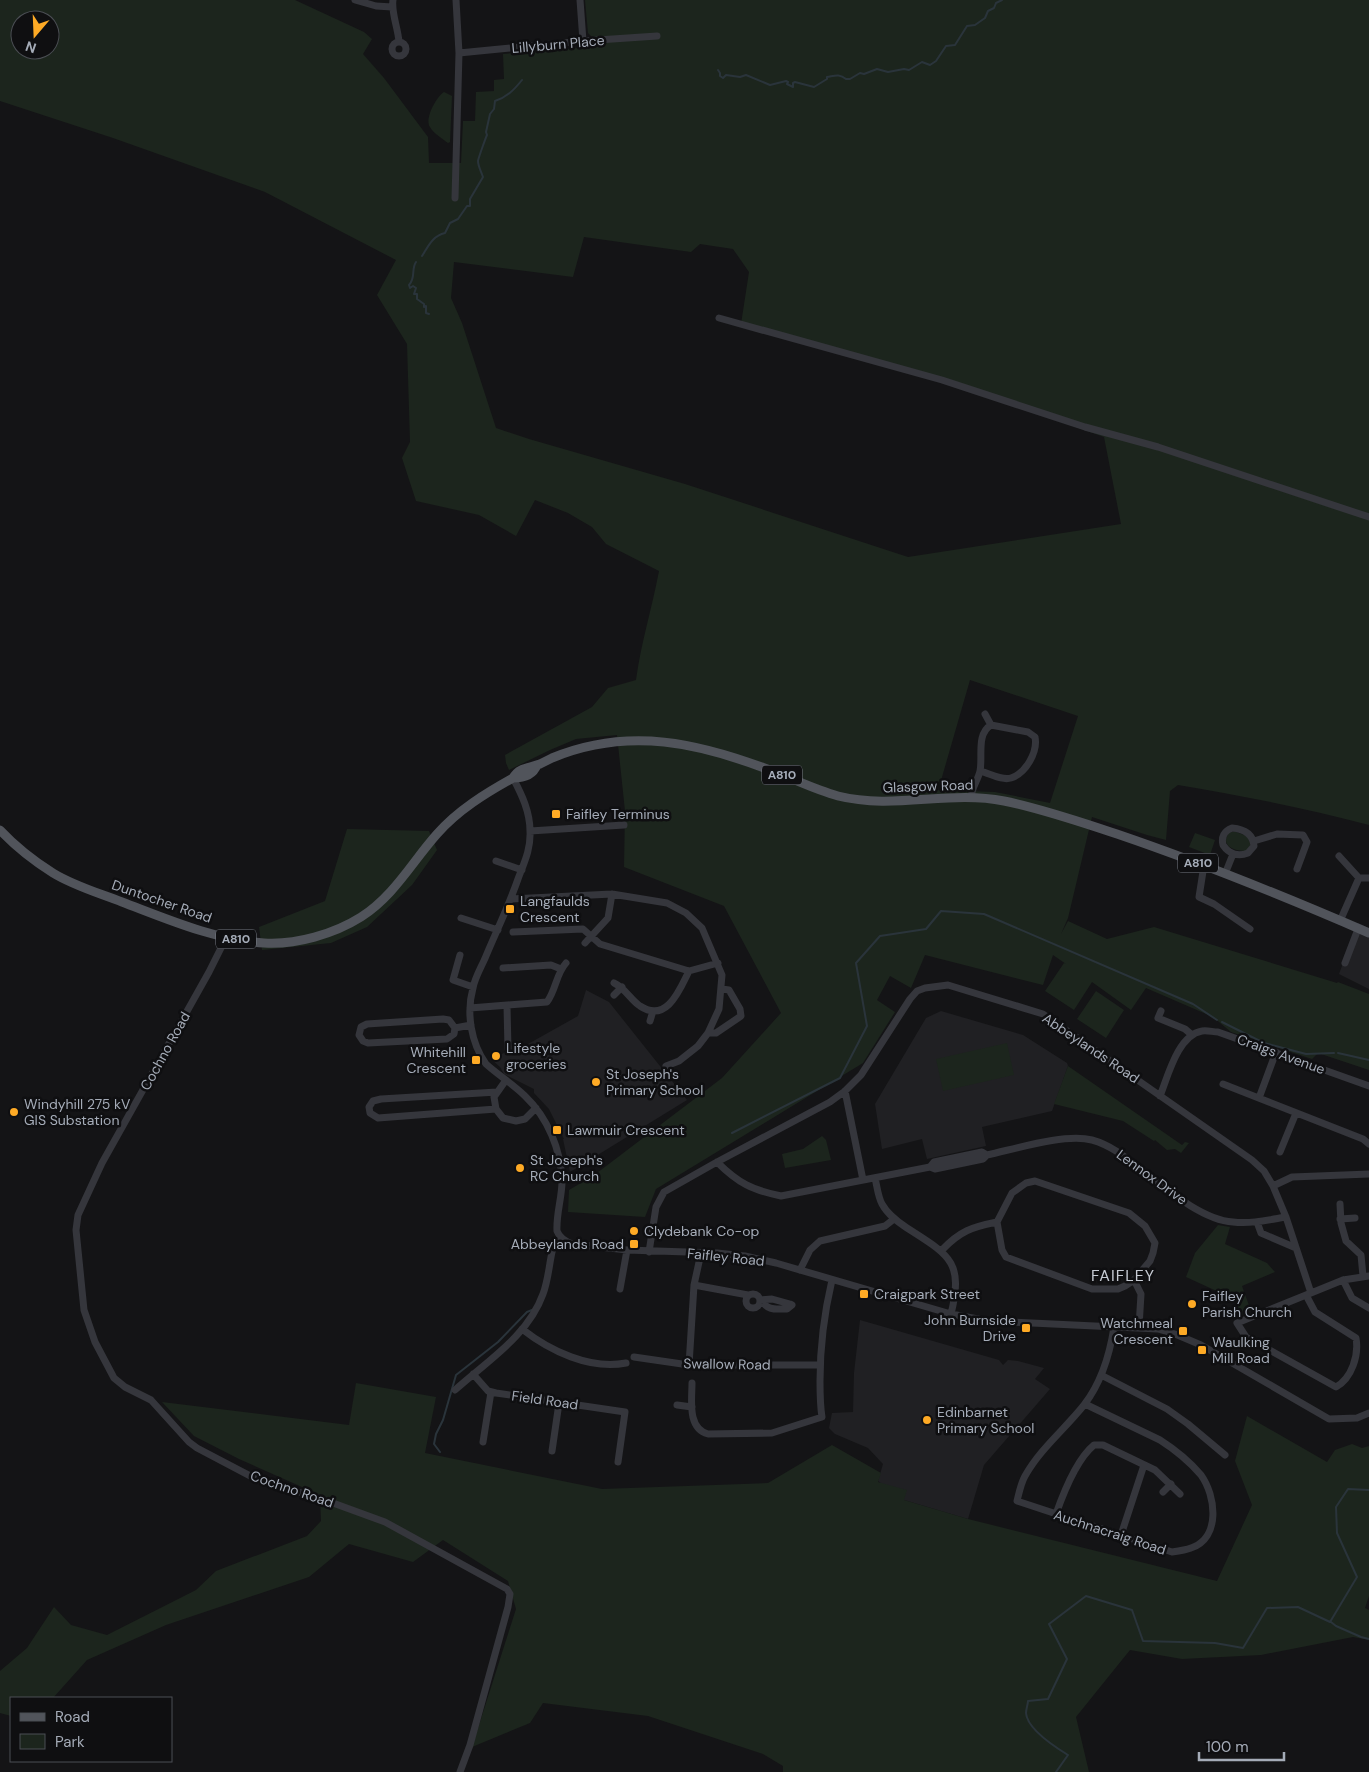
<svg xmlns="http://www.w3.org/2000/svg" width="1369" height="1772" viewBox="0 0 1369 1772" font-family="'DM Sans',sans-serif">
<style>
.built{fill:#202023}
.green{fill:#1c251d;fill-rule:evenodd}
.lines{fill:none;stroke-linecap:round;stroke-linejoin:round}
.stream{stroke:#2a343b;stroke-width:2}
.minor{stroke:#35363c;stroke-width:7}
.major{stroke:#51545b;stroke-width:9}
.poi-dot{fill:#feaa25;stroke:#0f0f11;stroke-width:2}
.labels{text-anchor:middle;stroke-width:5;stroke-linejoin:round;paint-order:stroke}
.shield{fill:#0f0f11;stroke:#787d86;stroke-width:1}
.shield-label{font-size:12px;font-weight:bold;fill:#a5acb8}
.street-label{font-size:14px;fill:#a5acb8;stroke:#0f0f11}
.poi-label{font-size:14px;fill:#a5acb8;stroke:#0f0f11;text-anchor:start}
.quarter-label{font-size:16px;letter-spacing:1px;fill:#c6cbd3;stroke:#0f0f11}
</style>
<rect width="100%" height="100%" fill="#141416"/>
<path class="built" d="M1358,923L1369,928V989L1339,974Z
M586,990L609,1002L687,1100L570,1172L563,1139H564L549,1109L534,1093V1089L504,1074L500,1067L492,1060L507,1051L528,1044L578,1016Z
M941,1011L1023,1035L1067,1063L1068,1066L1052,1111L982,1127L986,1146L927,1159L922,1139L882,1149L875,1104L926,1018Z
M860,1320L999,1360L1003,1365L1008,1360L1018,1361L1044,1368L1035,1379L1050,1389L984,1465L968,1519L904,1500L878,1481L883,1464L868,1448L835,1434L829,1428L832,1413L853,1412L854,1373Z"/>
<path class="green" d="M0,0H295L364,32L372,39L363,54L384,78L428,137L429,163H461L463,121H475L476,92L494,91V80L504,79L503,54L591,47L592,37L588,33L585,0H1369V825C1306,808 1242,796 1178,785L1170,791L1166,840L1147,835L1092,817L1068,918L1061,934L1068,921L1107,939L1154,927L1337,983L1338,982L1369,994V1070L1318,1053L1312,1059L1231,1032L1213,1017L1146,988L1131,1010L1092,982L1074,1010L1045,991L1064,963L1066,964L1053,955L1043,985L925,955L911,988L890,976L877,1000L895,1012L863,1063L656,1189L645,1217L568,1212L569,1190L593,1176L722,1078L781,1013L724,906L624,867L625,811L617,735L576,739L550,750L509,770L506,763L505,755L592,707L608,688L636,680C641,643 652,608 659,571L606,544L592,527L568,513L535,500L516,536L479,515L416,501L402,458L410,442L407,344L377,295L396,260L265,192L113,138L0,101ZM20,20H50V50H20ZM584,237L691,252L700,244L733,249L749,272L741,324L942,380L1104,437L1121,524L908,557L685,484L529,439L496,428L462,323L451,298L454,262L573,277ZM970,680L1078,716L1050,803L995,792L936,790L940,784Z
M444,92L452,96L450,142L448,143C443,139 433,133 430,127C424,119 437,96 444,92Z
M347,829L429,831L437,850L412,885L367,927L331,943L262,950L259,927L325,901Z
M1230,832H1236L1247,836L1251,844L1247,851C1235,852 1218,845 1230,832Z
M1195,833L1215,840L1210,855L1189,847Z
M1096,991L1124,1010L1106,1038L1077,1019Z
M1007,1043L1014,1075L943,1091L936,1059Z
M1068,1066L1182,1145L1185,1142L1189,1143L1181,1153L1175,1149L1167,1150L1155,1140L1154,1141L1123,1121L1054,1104Z
M822,1136L826,1140L831,1160L785,1168L782,1154L803,1149Z
M1218,1225L1230,1227L1225,1244L1267,1263L1275,1272L1242,1286L1251,1311L1242,1315L1234,1299L1186,1277L1195,1253Z
M356,1383L436,1397L425,1453L602,1489L768,1483L832,1445L881,1473L878,1482L907,1490L904,1500L968,1519L1217,1581L1252,1505L1235,1461L1247,1416L1327,1462L1335,1450L1352,1444L1362,1448L1369,1446V1596L1365,1608L1369,1610V1640L1353,1637L1261,1655L1182,1659L1130,1650L1076,1717L1089,1772H783V1766L763,1754L648,1716L543,1703L530,1723L472,1747L516,1609L508,1581L443,1540L413,1562L349,1544L309,1577L166,1625L87,1660L53,1698H11V1716L0,1713V1671L27,1648L54,1607L71,1625L107,1635L196,1590L216,1571L307,1536L321,1521L320,1495L239,1459L194,1436L162,1402L349,1425Z"/>
<g class="lines">
<path class="stream" d="M718,70L720,73V76L723,78L726,75L740,77L746,75L770,85L786,81L788,82L787,84L793,87V83L795,82L814,87L827,79V77C834,76 839,73 846,79H850L860,73L864,74L877,69L888,72L904,69L909,70L922,62L930,65L936,61L946,46L955,45L967,26L975,25L985,18L988,11L994,8L996,3L1002,0
M422,256C428,247 432,236 445,233L450,223L458,219L467,206H470V199L483,177C481,171 478,166 478,161C478,159 486,137 487,135L486,132L490,114L494,109L495,101C507,97 514,90 522,80
M416,262C411,269 416,278 409,285L410,288L413,286L416,288L414,294H417V299L424,304V307L426,306V313L429,314
M1222,1022L1264,1043L1306,1054L1334,1053
M1338,1053L1369,1060
M732,1133L840,1078L867,1026L856,963L880,936L926,929L941,911L984,914L1193,1004L1217,1020
M440,1452L434,1444L436,1434L443,1420L456,1375L498,1342L527,1312L532,1310
M1331,1622L1336,1626L1361,1637L1369,1639
M1056,1772L1068,1755C1055,1747 1027,1729 1026,1713C1026,1709 1028,1704 1028,1701L1048,1699L1067,1659L1049,1624L1086,1596L1132,1610L1143,1641L1215,1643L1243,1648L1267,1608L1298,1607L1330,1622L1357,1577L1337,1533L1336,1507L1348,1489L1369,1490"/>
<path class="minor" d="M355,0L376,6L392,7
M393,0C391,12 398,28 399,42
M580,0L583,41
M392 49a7 7 0 1 1 14 0a7 7 0 1 1-14 0Z
M459,53L583,41L657,36
M455,198L459,53L456,0
M719,318L942,380L1085,427L1158,447L1369,517
M980,771C989,773 1002,781 1011,778C1026,773 1038,752 1035,737L1028,732L991,725L985,714
M513,778C522,795 530,812 530,831C531,849 524,863 518,879C509,905 497,930 486,956C482,966 475,977 473,988C466,1013 471,1043 486,1064C498,1075 513,1084 525,1096C548,1118 561,1150 562,1181C562,1198 556,1214 557,1231C560,1239 566,1242 573,1244L627,1250L717,1253L745,1256L776,1263L951,1314L989,1321L1158,1329L1175,1334L1201,1345L1329,1419L1357,1418L1369,1413
M971,797C972,787 978,780 980,771C983,757 976,734 991,725
M1232,828C1243,829 1253,833 1254,846L1248,853C1238,857 1229,854 1223,845C1221,837 1224,831 1232,828Z
M530,831L624,825
M1254,841L1277,834L1303,835L1307,842L1297,869
M1339,856L1359,878
M496,861L522,870
M1204,865L1199,897L1214,904L1250,929
M1225,874L1233,854
M511,899L612,894L667,903L686,913L702,928L722,975L719,1009L708,1033L698,1046L679,1061L666,1066
M461,918L498,930
M1340,921L1359,878H1369
M513,932L583,929L600,944L689,971L718,963
M225,937L223,944L209,972L102,1163L78,1215L76,1230L84,1310L95,1342L114,1378L125,1387L151,1400L189,1442L197,1448L258,1480L322,1499L385,1522L507,1589L510,1594L508,1607L470,1745L460,1772
M585,943L608,918L612,894
M460,955L453,980L473,987
M1345,963L1358,929
M503,968L551,965L561,969
M614,983C625,988 630,999 640,1006C667,1024 680,989 689,971
M614,995L622,987
M507,1006L508,1049
M470,1008L547,1002C556,990 556,974 566,963
M1161,1011L1158,1018L1185,1029L1192,1035
M443,1019L449,1020L455,1028L454,1034L447,1039L368,1043L363,1041L359,1035L361,1027L367,1024Z
M650,1021L653,1011
M455,1028L471,1025
M708,1033H716L741,1016L740,1009L729,990L722,989
M506,1080L494,1097L496,1109L503,1118L516,1121L525,1119L536,1108
M1223,1084L1363,1139L1369,1144
M845,1091L863,1180
M1160,1096C1168,1076 1178,1035 1202,1031C1207,1030 1213,1032 1218,1032L1369,1086
M1259,1098L1276,1052
M496,1109L378,1118L370,1113L369,1107L373,1101L381,1099L497,1092
M1280,1152L1296,1113
M717,1162C738,1183 752,1190 781,1196L930,1167L935,1169L983,1159L987,1155C1015,1149 1065,1133 1092,1140C1110,1145 1124,1156 1138,1167C1163,1186 1201,1220 1233,1222C1251,1224 1268,1220 1286,1217
M930,1167L934,1162L982,1152L987,1155
M875,1178C877,1186 878,1197 882,1204C888,1215 898,1222 907,1228C949,1255 964,1261 951,1314
M1035,1181L1129,1213L1145,1226L1155,1243L1153,1253L1150,1261L1134,1280L1125,1286L1118,1289H1092L1006,1257L1002,1250L997,1222L1012,1193L1026,1183Z
M1273,1186L1292,1177L1369,1174
M1340,1204L1341,1223L1346,1241L1361,1255L1363,1276
M1340,1219L1355,1218
M1257,1222L1261,1233L1296,1248
M942,1250C960,1231 972,1227 997,1222
M649,1252L656,1207L664,1192L717,1162L830,1102L845,1091L861,1075L910,999L917,991L925,988L948,985L1043,1014L1252,1160L1264,1171L1273,1186L1286,1217L1311,1293
M800,1270L810,1250L820,1241L885,1226L894,1219
M1134,1280L1141,1294L1139,1327
M1343,1280L1352,1298L1369,1308
M694,1285L748,1295
M620,1289L627,1250
M746 1301a7 7 0 1 1 14 0a7 7 0 1 1-14 0Z
M1306,1295L1315,1312L1356,1338C1359,1355 1352,1378 1336,1387L1246,1337L1237,1323L1306,1295L1311,1293L1343,1280L1369,1276
M772,1299L790,1304L792,1305L787,1309C773,1309 770,1311 760,1300Z
M522,1329C550,1351 590,1370 626,1363
M634,1357L689,1365H820
M689,1365L694,1285L701,1253
M473,1374L488,1391L496,1393L625,1412L618,1462
M1101,1375L1167,1409L1188,1424L1225,1455
M692,1383C692,1400 687,1428 708,1434L772,1433L822,1417C820,1405 820,1393 820,1381C820,1346 824,1314 832,1280
M455,1390C487,1361 528,1336 543,1294C548,1281 549,1266 552,1252L554,1246L561,1238
M1085,1404L1160,1440C1174,1449 1190,1462 1201,1475C1216,1496 1221,1538 1191,1548C1186,1550 1179,1551 1172,1552L1017,1501C1019,1493 1021,1483 1025,1476C1040,1449 1065,1429 1084,1405C1101,1383 1110,1353 1114,1327
M677,1405L692,1407
M483,1442L491,1392
M552,1451L559,1403
M1163,1492L1171,1484
M1056,1514C1063,1494 1077,1459 1094,1445H1103L1155,1470L1180,1494
M1121,1535L1144,1465"/>
<path class="major" d="M513,778C524,778 533,775 537,765
M0,830C15,846 34,861 53,873C74,886 99,893 122,902C167,919 215,940 264,943C296,945 334,934 361,917C394,896 412,862 437,834C458,810 486,793 513,778C519,767 530,768 540,764C544,762 548,760 552,758C629,726 700,743 775,772C796,780 816,790 838,796C894,810 949,790 1004,801C1043,809 1080,822 1117,834C1202,863 1286,897 1369,933"/>
</g>
<g class="poi-dot">
<rect x="551" y="809" width="10" height="10" rx="2.5"/>
<rect x="505" y="904" width="10" height="10" rx="2.5"/>
<circle cx="496" cy="1056" r="5"/>
<rect x="471" y="1055" width="10" height="10" rx="2.5"/>
<circle cx="596" cy="1082" r="5"/>
<circle cx="14" cy="1112" r="5"/>
<rect x="552" y="1125" width="10" height="10" rx="2.5"/>
<circle cx="520" cy="1168" r="5"/>
<circle cx="634" cy="1231" r="5"/>
<rect x="629" y="1239" width="10" height="10" rx="2.5"/>
<rect x="859" y="1289" width="10" height="10" rx="2.5"/>
<circle cx="1192" cy="1304" r="5"/>
<rect x="1021" y="1323" width="10" height="10" rx="2.5"/>
<rect x="1178" y="1326" width="10" height="10" rx="2.5"/>
<rect x="1197" y="1345" width="10" height="10" rx="2.5"/>
<circle cx="927" cy="1420" r="5"/>
</g>
<g class="labels">
<g class="shield">
<rect x="762" y="765.5" width="40" height="19" rx="4"/>
<rect x="1178" y="853.5" width="40" height="19" rx="4"/>
<rect x="216" y="929.5" width="40" height="19" rx="4"/>
</g>
<g class="shield-label">
<text x="782" y="779">A810</text>
<text x="1198" y="867">A810</text>
<text x="236" y="943">A810</text>
</g>
<g class="street-label">
<text transform="translate(558 44) rotate(-5)" y="5">Lillyburn Place</text>
<text transform="translate(928 786) rotate(-2)" y="5">Glasgow Road</text>
<text transform="translate(162 901) rotate(19)" y="5">Duntocher Road</text>
<text transform="translate(1091 1048) rotate(34)" y="5">Abbeylands Road</text>
<text transform="translate(165 1051) rotate(-61)" y="5">Cochno Road</text>
<text transform="translate(1281 1054) rotate(20)" y="5">Craigs Avenue</text>
<text transform="translate(1152 1177) rotate(36)" y="5">Lennox Drive</text>
<text transform="translate(726 1257) rotate(6)" y="5">Faifley Road</text>
<text transform="translate(727 1364) rotate(1)" y="5">Swallow Road</text>
<text transform="translate(545 1400) rotate(8)" y="5">Field Road</text>
<text transform="translate(292 1489) rotate(19)" y="5">Cochno Road</text>
<text transform="translate(1110 1532) rotate(18)" y="5">Auchnacraig Road</text>
</g>
<g class="poi-label">
<text x="566" y="819">Faifley Terminus</text>
<text x="520" y="906">Langfaulds<tspan x="520" dy="16">Crescent</tspan></text>
<text x="506" y="1053">Lifestyle<tspan x="506" dy="16">groceries</tspan></text>
<text x="466" y="1057" text-anchor="end">Whitehill<tspan x="466" dy="16">Crescent</tspan></text>
<text x="606" y="1079">St Joseph's<tspan x="606" dy="16">Primary School</tspan></text>
<text x="24" y="1109">Windyhill 275 kV<tspan x="24" dy="16">GIS Substation</tspan></text>
<text x="567" y="1135">Lawmuir Crescent</text>
<text x="530" y="1165">St Joseph's<tspan x="530" dy="16">RC Church</tspan></text>
<text x="644" y="1236">Clydebank Co-op</text>
<text x="624" y="1249" text-anchor="end">Abbeylands Road</text>
<text x="874" y="1299">Craigpark Street</text>
<text x="1202" y="1301">Faifley<tspan x="1202" dy="16">Parish Church</tspan></text>
<text x="1016" y="1325" text-anchor="end">John Burnside<tspan x="1016" dy="16">Drive</tspan></text>
<text x="1173" y="1328" text-anchor="end">Watchmeal<tspan x="1173" dy="16">Crescent</tspan></text>
<text x="1212" y="1347">Waulking<tspan x="1212" dy="16">Mill Road</tspan></text>
<text x="937" y="1417">Edinbarnet<tspan x="937" dy="16">Primary School</tspan></text>
</g>
<g class="quarter-label">
<text x="1123" y="1281">FAIFLEY</text>
</g>
</g>
<rect x="10" y="1697" width="162" height="65" fill="#0f0f11" stroke="#4b4e54"/>
<rect x="20" y="1713" width="25" height="8" fill="#51545b" stroke="#4b4e54"/>
<text x="55" y="1722" font-size="15" fill="#a5acb8">Road</text>
<rect x="20" y="1734" width="25" height="15" fill="#1c251d" stroke="#4b4e54"/>
<text x="55" y="1747" font-size="15" fill="#a5acb8">Park</text>
<g transform="translate(35 35) rotate(199)"><circle r="24" fill="#0f0f11" stroke="#4b4e54"/>
<path d="M0-4L9 19L0 12L-9 19Z" fill="#feaa25"/>
<text y="-8" font-size="14" font-weight="bold" text-anchor="middle" fill="#a5acb8">N</text>
</g>
<path d="M1199 1752v8h85v-8" fill="none" stroke="#a5acb8" stroke-width="2.5"/>
<text x="1206" y="1752" font-size="15" fill="#a5acb8" stroke="#0f0f11" stroke-width="4" paint-order="stroke">100 m</text>
</svg>
